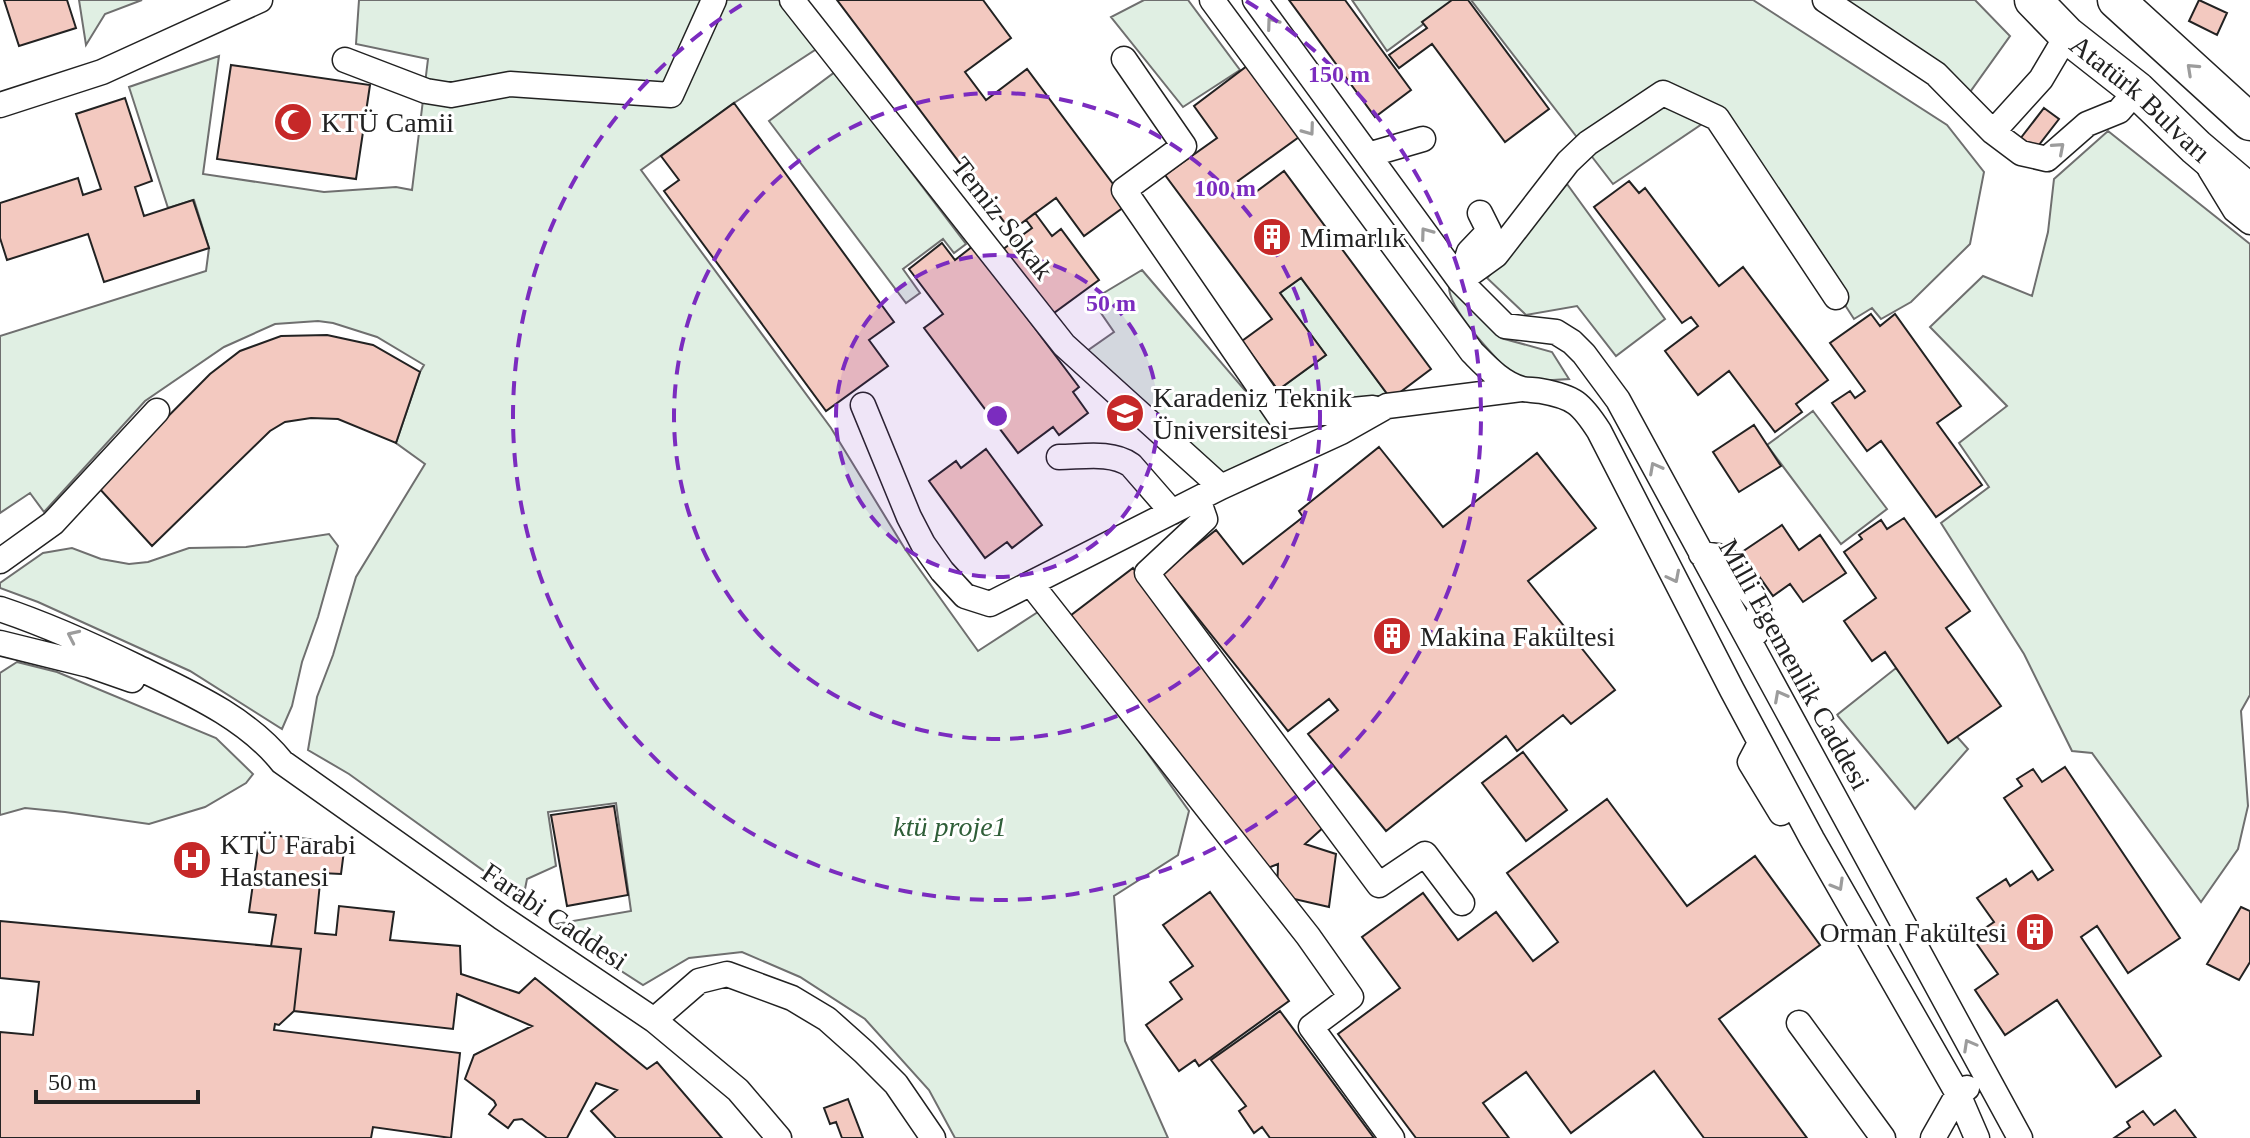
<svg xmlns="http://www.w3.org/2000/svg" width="2250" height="1138" viewBox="0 0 2250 1138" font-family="Georgia,serif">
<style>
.green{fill:#e0efe3;stroke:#6f6f6f;stroke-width:2}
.building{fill:#f3c9c0;stroke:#222;stroke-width:2}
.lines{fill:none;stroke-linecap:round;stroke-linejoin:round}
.minor-casing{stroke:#222;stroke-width:27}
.highway-casing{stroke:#222;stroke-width:39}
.minor{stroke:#fff;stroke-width:24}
.highway{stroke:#fff;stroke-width:36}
.oneway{stroke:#9c9c9c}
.ring{fill:none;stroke:#7b2cbf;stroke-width:4;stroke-dasharray:14 10}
.labels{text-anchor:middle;stroke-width:6;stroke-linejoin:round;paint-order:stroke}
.street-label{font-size:28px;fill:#222;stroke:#fff}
.poi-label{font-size:28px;fill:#222;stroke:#fff;text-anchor:start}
.park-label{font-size:28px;font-style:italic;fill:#2f5e38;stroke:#fff}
.centre{fill:#7b2cbf;stroke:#fff;stroke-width:4}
.ring-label{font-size:24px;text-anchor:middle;font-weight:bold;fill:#7b2cbf;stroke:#fff;stroke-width:6;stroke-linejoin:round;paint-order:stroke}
</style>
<rect width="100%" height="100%" fill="#fff"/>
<path class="green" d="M79,0H142L105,14L86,45Z
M359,0H779L821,46L734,103L641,170L831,428L905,549L978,651L1044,608L1189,811L1178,855L1114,896L1125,1041L1168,1138H955L929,1090L865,1019L800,977L742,952L689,958L643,985L550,925L631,911L616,803L548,812L556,866L527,879L523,899L349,774L308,750L317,697L333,655L356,577L425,464L396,443L420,372L424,365L377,337L333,323L318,321L275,324L224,347L145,401L44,512L30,493L0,513V336L206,271L209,248L194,200L168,208L129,87L219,56L203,174L324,192L396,187L412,190L428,59L356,44Z
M1144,0H1188L1240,70L1183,107L1111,17Z
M1352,0H1456L1387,51Z
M1471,0H1753L1947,125L1984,172L1970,244L1911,302L1881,319L1872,308L1854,319L1720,112L1613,184Z
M1840,0H1975L2010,36L1970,92Z
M835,72L966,244L954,253L943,239L903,269L920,293L906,303L769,121Z
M2108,131L2250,244V695L2241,711L2248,806L2238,849L2201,902L2092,753L2072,751L2024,654L1941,523L1989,487L1959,443L2007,406L1930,327L1983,276L2032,296L2048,232L2054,179Z
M1567,184L1665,319L1616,356L1577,306L1526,315L1487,278Z
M1142,270L1290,443L1213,483L1087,351L1114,332L1092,300Z
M1301,278L1391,399L1291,409L1278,390L1326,355L1280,293Z
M1457,285L1501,338L1552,352L1569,379L1519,382C1501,363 1449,312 1449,287Z
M1813,411L1887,509L1841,544L1767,445Z
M329,534L338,546L318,617L302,662L292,706L282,729L190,671L38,602L0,588V583L43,553L72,548L101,559L129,564L148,562L189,548L246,547Z
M17,662L57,672L216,738L253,774L246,783L205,807L149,824L65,812L25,808L0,815V673Z
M1896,668L1968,749L1915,809L1837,715Z"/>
<path class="building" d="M4,0H67L76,28L19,46Z
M837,0H983L1011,38L965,72L986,100L1027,69L1128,204L1084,236L1056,198L1011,231Z
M1289,0H1345L1411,90L1375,117Z
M1452,0H1468L1549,109L1505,142L1432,44L1399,68L1389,55L1427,28L1422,22Z
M2199,0L2227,13L2217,35L2189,21Z
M231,65L370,85L356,179L217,159Z
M1247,66L1299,137L1238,181L1249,197L1284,171L1431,369L1391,399L1301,278L1280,293L1326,355L1278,390L1242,341L1272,319L1165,175L1217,138L1194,106Z
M125,98L152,181L135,187L144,216L193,200L209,248L104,282L88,234L7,260L0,238V203L78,178L83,195L101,189L76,114Z
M734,103L894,322L869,340L888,366L826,411L664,191L679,180L661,156Z
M2044,108L2059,119L2035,150L2020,139Z
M1629,181L1639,193L1645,188L1719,286L1743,267L1828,380L1796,404L1802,412L1775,432L1729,371L1698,395L1665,351L1698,326L1691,317L1682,323L1594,207Z
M1035,213L1052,236L1061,229L1099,280L1047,318L998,253L1032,228L1026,220Z
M942,243L955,260L973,246L1079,387L1073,392L1088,413L1059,435L1053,427L1018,453L924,328L943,314L909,269Z
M1871,314L1880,326L1895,314L1961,406L1937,423L1982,485L1936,517L1881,441L1867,451L1832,403L1850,391L1855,398L1865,391L1830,343Z
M327,335L373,345L420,372L396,443L338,419L311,418L285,422L270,431L152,546L98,487L210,374L240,351L281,336Z
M1754,425L1781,466L1739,492L1713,452Z
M1379,447L1443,527L1537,453L1596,528L1528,581L1615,690L1571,724L1563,715L1517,751L1506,736L1386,831L1308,734L1338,710L1329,699L1288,731L1162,573L1216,530L1243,564L1303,517L1299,511Z
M986,449L1042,525L1012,548L1007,542L985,558L929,481L956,461L961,468Z
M1904,518L1970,611L1946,628L2001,706L1948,743L1885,652L1872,661L1844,621L1876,598L1844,552L1862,539L1859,535L1881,520L1887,529Z
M1782,525L1799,550L1820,535L1846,573L1803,602L1790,584L1773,596L1742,552Z
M1133,568L1326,825L1305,844L1336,854L1329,907L1277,895L1278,864L1258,872L1066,619Z
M1523,752L1567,810L1526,841L1482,783Z
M2065,767L2180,938L2128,973L2097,926L2081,937L2161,1056L2116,1087L2057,1000L2005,1035L1975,990L1998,974L1972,937L1994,922L1977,898L2006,879L2010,886L2032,871L2038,880L2053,870L2004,798L2022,786L2017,779L2033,769L2042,782Z
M1607,799L1687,906L1755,856L1820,945L1719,1019L1807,1138H1704L1654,1071L1571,1133L1526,1072L1483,1103L1509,1138H1416L1338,1034L1400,988L1362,937L1423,893L1458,940L1496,912L1533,961L1558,942L1507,873Z
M614,806L628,895L567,906L551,815Z
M260,834L345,843L341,874L321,873L315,933L336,935L339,906L394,912L390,940L460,946L461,974L519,993L535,978L647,1069L657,1062L722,1138H616L591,1111L617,1090L596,1083L567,1138H547L522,1119L514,1120L508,1128L489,1114L496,1105L494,1101L465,1079L474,1055L532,1026L457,994L453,1029L294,1011L301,949L271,946L276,915L249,912Z
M1210,892L1289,1001L1199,1066L1195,1060L1179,1071L1146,1025L1182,999L1170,982L1193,966L1163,925Z
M2241,907L2250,911V962L2239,980L2207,964Z
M0,921L301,949L294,1011L279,1025L275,1024L274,1030L460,1053L451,1138L373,1127L371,1138H0V1032L33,1035L39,982L0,978Z
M1280,1011L1374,1138H1270L1262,1127L1254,1133L1239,1111L1246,1106L1211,1060Z
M848,1099L863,1138H842L836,1122L830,1124L824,1108Z
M2175,1110L2196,1138H2114L2130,1127L2127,1122L2143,1111L2154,1125Z"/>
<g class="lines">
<defs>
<path id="minor" d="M792,0L1064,345L1221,487
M1212,0L1472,352C1486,366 1501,383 1522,389C1528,390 1535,390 1541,391C1574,397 1581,403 1599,431L1732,690L1812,839L1958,1094L1977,1138
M1255,0L1460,281L1505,326L1556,332L1572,342L1584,354L1618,400L2020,1138
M1825,0L1936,74L1993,132L2021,153L2047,159L2087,124L2119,111L2137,90
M1124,59L1184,146L1124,190L1280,417L1373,408
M345,60L426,91L451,95L510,84L671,95L714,0
M0,105L102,72L260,0
M1993,132L2041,79L2067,35
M1368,155L1423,139
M2210,169L2235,210L2250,222
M1460,281L1496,255L1568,162L1588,143L1663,93L1717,118L1836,297
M1460,281L1469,252L1489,231L1480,213
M863,405L909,517L923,544L942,571L965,596L990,604L1221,487L1341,432L1387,406L1521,389
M1059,457C1082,457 1111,451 1131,465L1172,512
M1198,499L1205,519L1147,573L1379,885L1425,854L1462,903
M1701,554L1724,557L1759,604V630L1749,640
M0,561L53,523L157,411
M1031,584L1308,936L1351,997L1311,1027L1392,1138
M0,609C48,625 92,645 137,667C188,692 246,717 282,762L501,917L654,1020L738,1090L779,1138
M0,643L89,665L132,680
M1760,743L1750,762L1781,813
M654,1020L699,981L727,974L792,998L827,1019L864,1052L896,1084L933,1138
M1799,1023L1883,1138
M1933,1138L1958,1094L1967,1088"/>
<g id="highway">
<path id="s1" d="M2033,0L2067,35L2137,90L2196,147L2250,193"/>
<path d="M2116,0L2250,122"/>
</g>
</defs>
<use href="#minor" class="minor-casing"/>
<use href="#highway" class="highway-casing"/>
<use href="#minor" class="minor"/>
<use href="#highway" class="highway"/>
</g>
<defs><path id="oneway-chevron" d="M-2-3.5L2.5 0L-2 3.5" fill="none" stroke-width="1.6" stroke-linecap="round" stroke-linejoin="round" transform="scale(2)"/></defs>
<g class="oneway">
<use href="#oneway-chevron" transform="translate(1272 23) rotate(-126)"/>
<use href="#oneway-chevron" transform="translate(2192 69) rotate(-137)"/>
<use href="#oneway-chevron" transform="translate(1309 130) rotate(54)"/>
<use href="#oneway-chevron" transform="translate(2059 148) rotate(-41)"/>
<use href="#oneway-chevron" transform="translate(1426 233) rotate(-126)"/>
<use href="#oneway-chevron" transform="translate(1655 468) rotate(-118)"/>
<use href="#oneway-chevron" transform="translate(1674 577) rotate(63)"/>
<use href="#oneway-chevron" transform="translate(73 636) rotate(-155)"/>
<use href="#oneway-chevron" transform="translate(1780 696) rotate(-118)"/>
<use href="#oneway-chevron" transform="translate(1838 885) rotate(60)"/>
<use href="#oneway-chevron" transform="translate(1969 1045) rotate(-119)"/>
</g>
<circle cx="997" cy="416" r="161" fill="#7b2cbf" fill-opacity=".12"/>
<g class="ring">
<circle cx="997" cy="416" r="161"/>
<circle cx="997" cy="416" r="323"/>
<path d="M1246 1A484 484 0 1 1 748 1"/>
</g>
<defs>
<symbol id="mosque-disc" viewBox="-11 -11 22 22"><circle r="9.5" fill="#c62828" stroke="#fff"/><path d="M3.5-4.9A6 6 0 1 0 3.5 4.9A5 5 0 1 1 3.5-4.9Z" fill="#fff"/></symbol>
<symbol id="building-disc" viewBox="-11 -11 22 22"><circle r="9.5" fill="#c62828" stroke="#fff"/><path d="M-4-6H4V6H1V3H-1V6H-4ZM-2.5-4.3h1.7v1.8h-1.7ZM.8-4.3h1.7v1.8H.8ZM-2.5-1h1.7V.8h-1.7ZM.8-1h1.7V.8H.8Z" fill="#fff"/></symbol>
<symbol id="university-disc" viewBox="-11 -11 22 22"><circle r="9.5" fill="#c62828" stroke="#fff"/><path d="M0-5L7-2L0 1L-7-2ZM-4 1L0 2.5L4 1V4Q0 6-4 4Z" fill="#fff"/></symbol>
<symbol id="hospital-disc" viewBox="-11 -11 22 22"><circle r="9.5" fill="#c62828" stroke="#fff"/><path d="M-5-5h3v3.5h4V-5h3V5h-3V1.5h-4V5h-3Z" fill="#fff"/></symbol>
</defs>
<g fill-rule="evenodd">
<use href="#mosque-disc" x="271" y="100" width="44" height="44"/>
<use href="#building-disc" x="1250" y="215" width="44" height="44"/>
<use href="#university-disc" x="1103" y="391" width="44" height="44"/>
<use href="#building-disc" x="1370" y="614" width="44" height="44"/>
<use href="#hospital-disc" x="170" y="838" width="44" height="44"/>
<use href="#building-disc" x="2013" y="910" width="44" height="44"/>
</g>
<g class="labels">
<g class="street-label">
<text dy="10" stroke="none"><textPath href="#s1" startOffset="146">Atatürk Bulvarı</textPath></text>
<text transform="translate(1003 218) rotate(52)" y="10">Temiz Sokak</text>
<text transform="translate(1795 664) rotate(61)" y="10">Milli Egemenlik Caddesi</text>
<text transform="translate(555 916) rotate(34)" y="10">Farabi Caddesi</text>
</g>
<g class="poi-label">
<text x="321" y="132">KTÜ Camii</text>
<text x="1300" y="247">Mimarlık</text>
<text x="1153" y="407">Karadeniz Teknik<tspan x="1153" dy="32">Üniversitesi</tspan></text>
<text x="1420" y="646">Makina Fakültesi</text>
<text x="220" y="854">KTÜ Farabi<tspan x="220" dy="32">Hastanesi</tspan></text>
<text x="2007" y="942" text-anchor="end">Orman Fakültesi</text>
</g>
<g class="park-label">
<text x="950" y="836">ktü proje1</text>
</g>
</g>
<circle cx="997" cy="416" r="12" class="centre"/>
<g class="ring-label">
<text x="1339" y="82">150 m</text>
<text x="1225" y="196">100 m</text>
<text x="1111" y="311">50 m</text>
</g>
<path d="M36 1090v12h162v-12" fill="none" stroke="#222222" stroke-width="4"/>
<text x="48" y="1090" font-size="24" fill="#222222" stroke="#ffffff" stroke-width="6" paint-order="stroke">50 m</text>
</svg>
